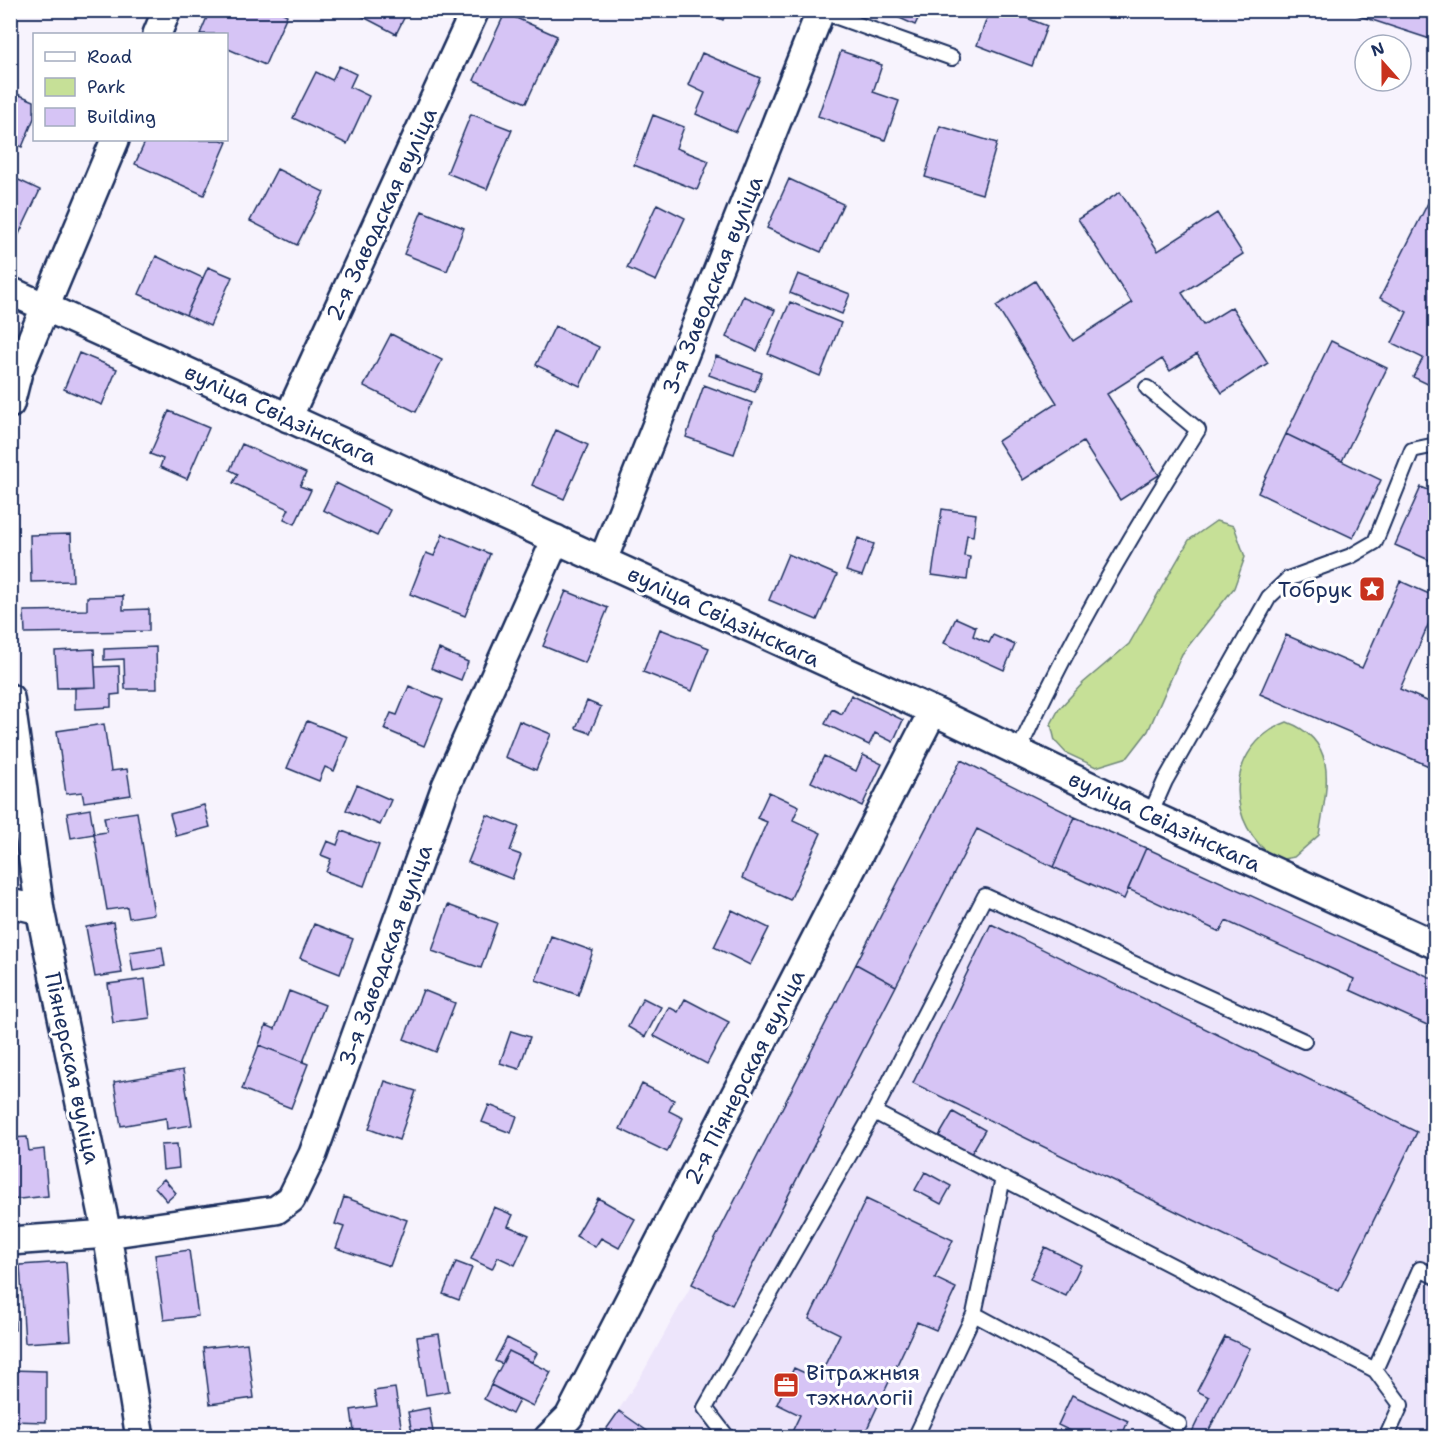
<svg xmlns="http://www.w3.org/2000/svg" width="1446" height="1448" viewBox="0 0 1446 1448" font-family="'Shantell Sans',sans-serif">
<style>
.built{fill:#ede5fb}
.green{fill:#c6e097;stroke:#70887a;stroke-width:1.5}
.building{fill:#d6c4f5;stroke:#1b2f5e;stroke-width:1.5}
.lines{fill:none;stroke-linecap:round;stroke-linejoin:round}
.service-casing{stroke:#1b2f5e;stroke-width:18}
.minor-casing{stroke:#1b2f5e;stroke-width:32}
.service{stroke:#fff;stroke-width:14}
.minor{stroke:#fff;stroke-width:27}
.labels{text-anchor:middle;stroke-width:6;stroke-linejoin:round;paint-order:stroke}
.street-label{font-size:22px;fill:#1b2f5e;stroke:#fff}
.poi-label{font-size:22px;fill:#1b2f5e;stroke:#fff;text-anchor:end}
</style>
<rect width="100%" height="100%" fill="#f7f3fd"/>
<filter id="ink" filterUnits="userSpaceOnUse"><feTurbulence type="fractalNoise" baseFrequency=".0167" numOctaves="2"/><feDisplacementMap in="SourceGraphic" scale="12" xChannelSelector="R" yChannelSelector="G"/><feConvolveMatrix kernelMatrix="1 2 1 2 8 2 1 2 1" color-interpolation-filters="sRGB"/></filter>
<g filter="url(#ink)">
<path class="built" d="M961,760L1075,817L1435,980L1436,1196L1432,1204L1435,1206L1436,1241L1431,1251L1436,1254L1435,1437L600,1438L641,1376L692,1284Z"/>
<path class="green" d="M1216,521L1234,526L1245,557L1234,588L1182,654L1148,731L1128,757L1096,767L1066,753L1055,741L1051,724L1059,709L1083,683L1129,644L1189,540Z
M1287,722C1341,742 1326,790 1319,835L1294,857L1278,860C1223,826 1224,746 1287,722Z"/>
<path class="building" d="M210,10H277L287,15L265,65L226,48V34H200Z
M350,10H408L396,34Z
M700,10H727L723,20Z
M882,10H922L915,25Z
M990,10H1006L1047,26L1032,66L977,45Z
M1359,10H1436V22L1430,39L1357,15Z
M505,13L557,36L526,103L474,80Z
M841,51L882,65L873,92L899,101L885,140L818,116Z
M702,53L760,78L736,132L696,114L705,93L688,85Z
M339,66L356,74L350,87L369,96L347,144L293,118L316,72L332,80Z
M10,91L34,101V118L22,147L10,142Z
M471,114L512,130L487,189L447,173Z
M653,115L684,127L676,148L709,161L697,190L634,165Z
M940,126L997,143L982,194L925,177Z
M146,140H221L227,142L204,195L135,164Z
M277,169L324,192L297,245L250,221Z
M10,176L40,190L10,253Z
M789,179L843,204L821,252L767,228Z
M1120,192L1158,251L1217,213L1243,254L1182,293L1203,325L1232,307L1268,363L1222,393L1197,354L1170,371L1162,359L1107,394L1159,475L1120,500L1083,442L1023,480L998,441L1057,403L996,306L1035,281L1073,341L1132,303L1078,219Z
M1432,195L1436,197V388L1413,377L1423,358L1392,343L1407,312L1380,298Z
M657,204L685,218L656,281L627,268Z
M422,211L464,228L447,271L404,254Z
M156,256L203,278L186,315L139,294Z
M208,267L232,277L210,326L186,315Z
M798,274L850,294L842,314L790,293Z
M743,296L775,310L757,351L726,337Z
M790,302L841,323L820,376L768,354Z
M555,326L599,347L580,386L536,365Z
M391,334L442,360L416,412L364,386Z
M1331,341L1387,368L1342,461L1286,434Z
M79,353L117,369L102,405L64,389Z
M716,356L762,373L755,392L709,375Z
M704,385L752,403L734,454L686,437Z
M169,411L209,428L187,479L160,467L163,459L150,454Z
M556,430L588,445L564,499L532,485Z
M1286,434L1381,480L1353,538L1258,493Z
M242,444L306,473L300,486L311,490L295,524L284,519L289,509L233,483L238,474L230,470Z
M336,483L390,510L377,536L323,510Z
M1421,487L1436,493V563L1395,545Z
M942,509L976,514L973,536L967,535L964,556L970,557L967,580L932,575Z
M71,534L73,581L31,582L30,535Z
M443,534L490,554L465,616L410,594L426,553L434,556Z
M858,538L874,544L862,576L846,571Z
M788,554L837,575L817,620L769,600Z
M1400,581L1436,597V607L1400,689L1436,705V769L1260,694L1286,635L1362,668Z
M566,591L608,608L585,663L543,646Z
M123,596V610L149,609V631L25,633L24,611L87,610V597Z
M956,618L976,627L973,636L989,643L993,635L1015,645L1004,670L944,643Z
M660,629L709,648L692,691L643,672Z
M156,647L157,689H125L124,659L104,660V649Z
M94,649L96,687L57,688L55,651Z
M439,649L468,662L461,680L431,668Z
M119,666L120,694L111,695V707L75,709V688L96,687L95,667Z
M409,686L443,700L424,746L384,729L391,713L397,715Z
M851,695L903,720L893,742L875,733L869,745L825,724L832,709L842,714Z
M587,701L601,707L590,733L576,728Z
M307,721L348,737L334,771L325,767L319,781L287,768Z
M519,721L551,734L536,770L505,757Z
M104,724L111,771L127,769L131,795L84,802L82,792L66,794L57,731Z
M863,755L882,764L862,806L811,782L824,756L856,771Z
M961,760L1075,817L1053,867L977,829L896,986L856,964Z
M357,785L391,800L380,825L346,810Z
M769,792L799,806L793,820L821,833L790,900L742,878L767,822L757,818Z
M204,805L210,827L176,836L170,814Z
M90,809L94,834L71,838L67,813Z
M137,812L154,914L129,918L127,907L107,910L94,834L107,832L104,817Z
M487,815L519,827L510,851L521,855L512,879L468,862Z
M1075,817L1146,848L1124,899L1053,867Z
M342,831L379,845L364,886L326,872L331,859L321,855L327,841L337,845Z
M1146,848L1436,980V1029L1350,990L1354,979L1226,921L1220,932L1128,889Z
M448,905L497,923L481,968L432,951Z
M732,910L769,928L750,965L714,947Z
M113,922L122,973L95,977L86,927Z
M314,924L353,939L340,974L300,958Z
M991,924L1417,1132L1339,1291L913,1083Z
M551,936L593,951L578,995L536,980Z
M162,947L165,966L133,971L130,952Z
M856,964L896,986L732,1305L692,1284Z
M145,979L150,1018L113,1023L108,984Z
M423,990L455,1003L436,1052L404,1039Z
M289,991L325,1005L303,1062L259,1045L266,1025L275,1029Z
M10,992L16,1045L10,1046Z
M643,998L661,1007L645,1037L628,1027Z
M685,999L729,1022L707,1064L654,1036L669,1007L678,1012Z
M511,1031L530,1037L519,1069L500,1063Z
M259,1045L308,1064L291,1108L242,1089Z
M183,1070L192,1125L167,1129L166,1118L121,1126L114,1082Z
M385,1081L416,1091L399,1140L369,1129Z
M642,1084L674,1100L669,1111L683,1118L667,1152L620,1129Z
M489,1105L517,1116L511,1133L482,1122Z
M953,1112L985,1130L971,1154L939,1136Z
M27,1137L29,1151L44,1149L48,1196L10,1200V1138Z
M177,1144L179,1168L163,1170L161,1145Z
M925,1172L951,1186L941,1204L915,1190Z
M164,1179L176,1193L167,1201L155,1187Z
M344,1197L407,1220L390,1266L336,1248L344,1227L335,1224Z
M598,1198L635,1219L619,1248L601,1238L595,1247L576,1236Z
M866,1199L953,1240L935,1278L956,1288L936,1330L917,1322L866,1431L880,1438H789L800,1415L777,1404L794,1368L818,1379L840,1334L809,1319Z
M494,1207L513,1215L508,1226L529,1235L515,1265L498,1257L492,1269L471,1259Z
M1045,1247L1081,1265L1066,1296L1030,1279Z
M189,1250L198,1316L164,1320L155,1255Z
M66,1262L71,1340L25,1343L20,1265Z
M456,1262L472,1268L459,1300L443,1294Z
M10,1299H14L15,1330H10Z
M439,1334L449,1391L426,1395L417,1337Z
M1225,1337L1250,1348L1205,1438H1189L1209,1397L1197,1391Z
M507,1338L537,1353L532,1362L509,1351L502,1364L495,1361Z
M247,1343L254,1398L210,1404L203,1348Z
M509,1351L551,1372L533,1406L491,1385Z
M10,1370L46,1371V1422L10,1421Z
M491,1385L519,1400L512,1414L484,1399Z
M395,1388L403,1438H355L351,1410L377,1406L374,1391Z
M1072,1395L1128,1421L1121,1438H1085L1058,1425Z
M429,1408L434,1438H413L408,1412Z
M619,1411L657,1438H600Z"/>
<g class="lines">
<defs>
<path id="service" d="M820,11L952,58
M1018,752C1069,640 1131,534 1198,430L1147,388
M1150,815L1165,781L1269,597L1288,579L1351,556L1375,542L1412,450L1436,445
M874,1112L1375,1370L1420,1269L1436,1277
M974,1314L1179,1424
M1375,1370L1401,1405L1386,1438
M728,1438L705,1408L874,1112L985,896L1304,1041
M915,1438L974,1314L1003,1178"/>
<path id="minor" d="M157,34L167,10
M10,291L933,711L1150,815L1436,945
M10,404L18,372L115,140
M288,418L475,10
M603,560L821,10
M10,698L40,910L107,1234L140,1438
M10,903L40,910
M10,1241L107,1234L276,1210L291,1199L313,1154L446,786L556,539
M548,1438L569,1417L933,711"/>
</defs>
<use href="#service" class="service-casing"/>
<use href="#minor" class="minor-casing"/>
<use href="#service" class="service"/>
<use href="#minor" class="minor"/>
</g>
</g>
<defs>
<symbol id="sight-square" viewBox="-11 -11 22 22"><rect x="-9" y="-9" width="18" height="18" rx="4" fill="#c8321e" stroke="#fff"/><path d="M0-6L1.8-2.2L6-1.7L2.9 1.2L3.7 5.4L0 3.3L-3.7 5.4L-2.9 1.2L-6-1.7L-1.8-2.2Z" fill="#fff"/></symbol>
<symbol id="office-square" viewBox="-11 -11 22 22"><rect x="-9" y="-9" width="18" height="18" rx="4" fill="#c8321e" stroke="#fff"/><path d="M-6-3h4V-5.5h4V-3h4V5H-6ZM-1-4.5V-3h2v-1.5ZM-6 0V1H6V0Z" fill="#fff"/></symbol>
</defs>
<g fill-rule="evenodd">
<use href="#sight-square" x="1357" y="574" width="30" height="30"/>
<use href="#office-square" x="771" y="1370" width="30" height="30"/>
</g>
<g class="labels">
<g class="street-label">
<text transform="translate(381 214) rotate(-65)" y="8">2-я Заводская вуліца</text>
<text transform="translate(712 285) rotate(-68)" y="8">3-я Заводская вуліца</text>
<text transform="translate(281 414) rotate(25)" y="8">вуліца Свідзінскага</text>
<text transform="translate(724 616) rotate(25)" y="8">вуліца Свідзінскага</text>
<text transform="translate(1165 821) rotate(25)" y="8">вуліца Свідзінскага</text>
<text transform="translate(385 955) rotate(-70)" y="8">3-я Заводская вуліца</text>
<text transform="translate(73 1068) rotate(78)" y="8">Піянерская вуліца</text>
<text transform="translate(744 1077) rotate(-63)" y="8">2-я Піянерская вуліца</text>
</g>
<g class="poi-label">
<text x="1352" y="597">Тобрук</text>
<text x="806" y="1380" text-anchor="start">Вітражныя<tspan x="806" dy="25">тэхналогіі</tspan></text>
</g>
</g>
<rect width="1446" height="1448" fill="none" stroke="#fff" stroke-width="36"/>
<rect x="18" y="18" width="1410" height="1412" fill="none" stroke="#1b2f5e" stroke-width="2" filter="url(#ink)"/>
<rect x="33" y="33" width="195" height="108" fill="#ffffff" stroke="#a4acbf" stroke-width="1.5"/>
<rect x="45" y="52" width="30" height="9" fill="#ffffff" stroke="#a4acbf" stroke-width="1.5"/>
<text x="87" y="63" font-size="18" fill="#1b2f5e">Road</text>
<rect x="45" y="78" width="30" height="18" fill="#c6e097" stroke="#a4acbf" stroke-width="1.5"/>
<text x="87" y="93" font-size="18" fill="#1b2f5e">Park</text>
<rect x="45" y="108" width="30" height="18" fill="#d6c4f5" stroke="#a4acbf" stroke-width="1.5"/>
<text x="87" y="123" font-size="18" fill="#1b2f5e">Building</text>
<g transform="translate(1383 63) rotate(339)"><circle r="28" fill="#ffffff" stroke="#a4acbf" stroke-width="1.5"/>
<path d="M0-4.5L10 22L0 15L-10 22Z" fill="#c8321e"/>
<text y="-9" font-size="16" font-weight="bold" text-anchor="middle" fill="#1b2f5e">N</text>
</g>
</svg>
